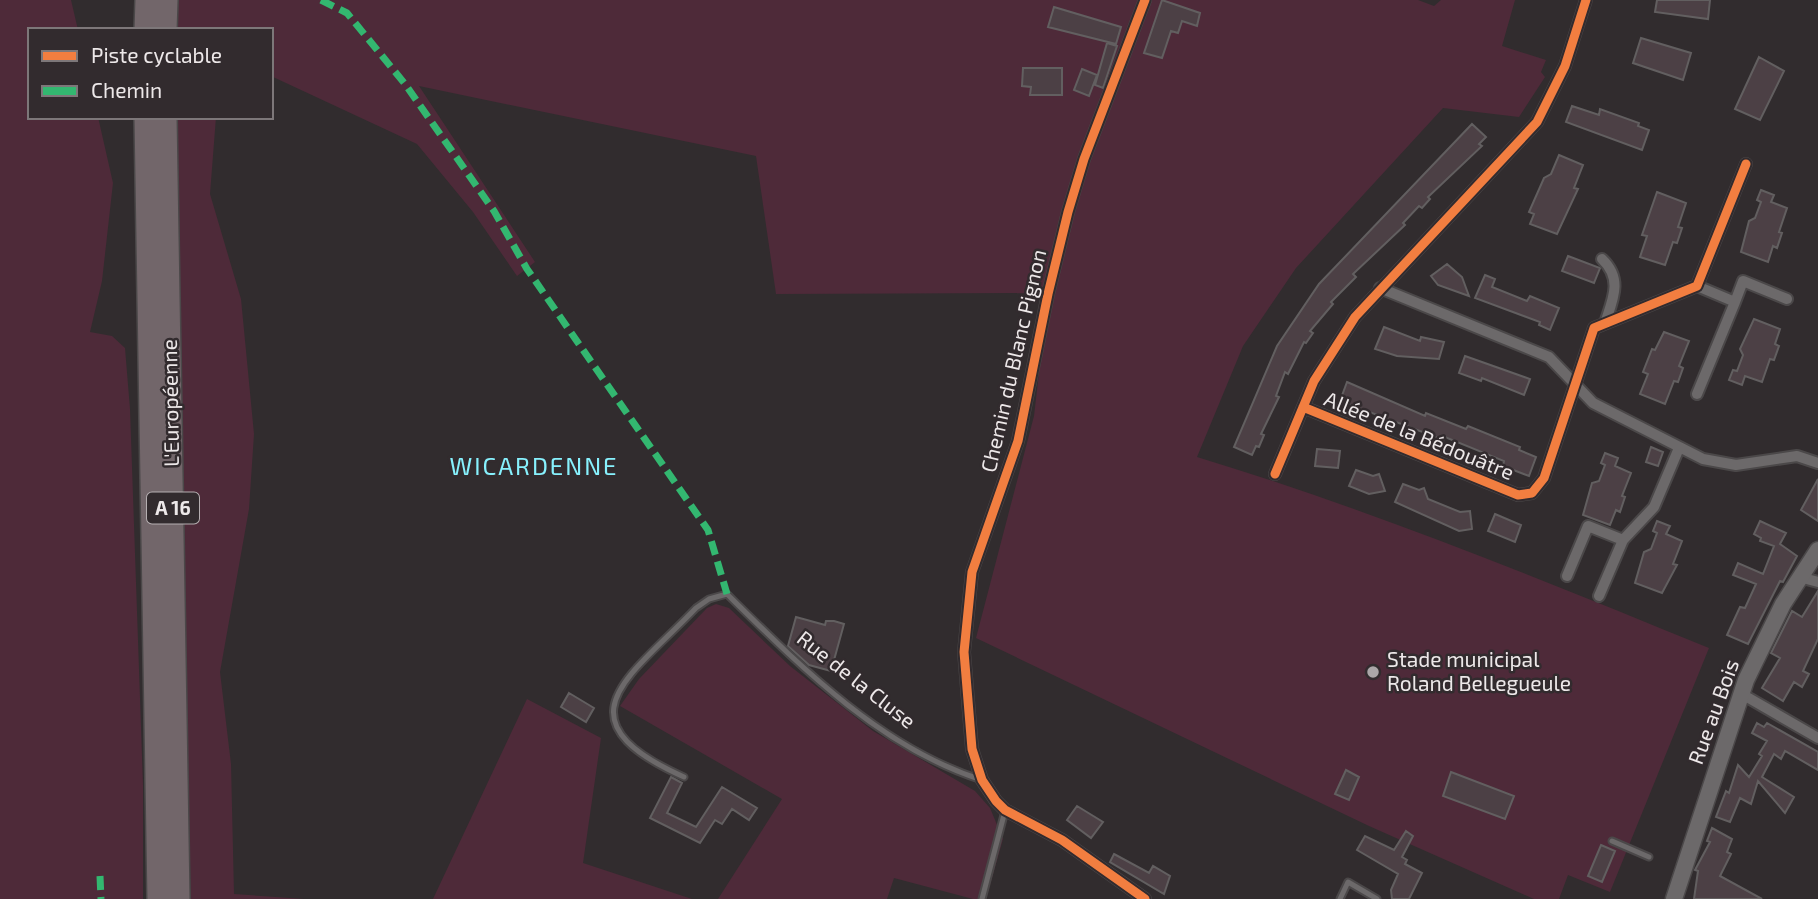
<svg xmlns="http://www.w3.org/2000/svg" width="1818" height="899" viewBox="0 0 1818 899" font-family="'Exo 2',sans-serif">
<style>
.green{fill:#4e2a39}
.building{fill:#4c4045;stroke:#625f60;stroke-width:2}
.lines{fill:none;stroke-linecap:round;stroke-linejoin:round}
.lane-casing{stroke:#4b4849;stroke-width:9}
.street-casing{stroke:#4b4849;stroke-width:14}
.secondary-casing{stroke:#4b4849;stroke-width:19}
.highway-casing{stroke:#4b4849;stroke-width:24}
.lane{stroke:#6c696a;stroke-width:5}
.street{stroke:#6c696a;stroke-width:10}
.secondary{stroke:#6c696a;stroke-width:16}
.highway{stroke:#72666a;stroke-width:21}
.quiet{stroke:#33b770;stroke-width:7;stroke-dasharray:14 7;stroke-linecap:butt}
.cycleway-casing{stroke:#322b2e;stroke-width:13}
.cycleway{stroke:#f27e40;stroke-width:9}
.poi-dot{fill:#aba6a8;stroke:#322b2e;stroke-width:2.5}
.labels{text-anchor:middle;stroke-width:5;stroke-linejoin:round;paint-order:stroke}
.shield{fill:#322b2e;stroke:#b5afb1;stroke-width:2}
.shield-label{font-size:19px;font-weight:bold;fill:#ede8e9}
.street-label{font-size:21px;fill:#ede8e9;stroke:#322b2e}
.poi-label{font-size:21px;fill:#ede8e9;stroke:#322b2e;text-anchor:start}
.quarter-label{font-size:24px;letter-spacing:2px;fill:#87f1fd;stroke:#322b2e}
</style>
<rect width="100%" height="100%" fill="#312c2e"/>
<path class="green" d="M0,0H71L78,30H30V117H98L113,183L102,281L90,332L112,336L125,348L130,409L143,785V899H0Z
M178,0H1418L1434,6L1441,0H1515L1502,46L1546,60L1541,72L1545,77L1519,117L1443,108L1296,268L1243,346L1197,457C1372,510 1540,579 1709,648L1610,892L1568,875L1559,899H1534L1369,826L976,638L1034,416L1043,338L1052,293L776,294L756,156L419,86L535,262L517,276L473,212L417,144L271,76V30H177Z
M177,117H216L210,194L241,299L254,434L249,509L220,672L231,764L234,894L304,899H191L179,434Z
M716,604L729,608L790,666L873,731L975,791L990,808L1003,839L986,899H973L894,878L887,899H718L782,799L620,706L639,679L707,608Z
M527,699L601,738L583,863L692,899H433Z"/>
<path class="building" d="M1162,0L1200,13L1197,26L1182,21L1178,33L1171,31L1162,58L1144,53Z
M1657,0H1710L1708,19L1655,12Z
M1054,7L1121,27L1116,44L1048,27Z
M1641,38L1691,53L1683,80L1633,63Z
M1107,43L1117,46L1103,88L1095,85Z
M1759,57L1784,71L1760,120L1735,109Z
M1023,68H1062V95H1030L1031,87L1022,86Z
M1082,69L1097,75L1089,96L1074,90Z
M1572,106L1599,115L1600,109L1639,123L1638,126L1649,130L1642,150L1566,122Z
M1472,124L1486,137L1479,144L1482,146L1428,197L1430,199L1422,208L1419,206L1403,223L1405,225L1353,274L1356,277L1331,302L1333,304L1310,331L1313,333L1306,343L1304,342L1288,374L1285,372L1276,396L1279,397L1261,434L1264,435L1259,447L1256,446L1252,455L1234,447L1277,346L1319,284Z
M1559,155L1583,165L1574,188L1578,189L1557,234L1530,224L1534,214L1529,212L1544,178L1551,174Z
M1761,190L1774,195L1771,202L1787,208L1779,232L1782,233L1777,248L1773,246L1768,262L1741,252L1749,221L1755,218L1761,202L1757,200Z
M1657,192L1686,203L1678,227L1682,228L1677,243L1673,242L1665,265L1640,257L1647,236L1642,235Z
M1568,256L1600,268L1594,283L1562,271Z
M1447,264L1462,277L1469,296L1438,285L1431,276Z
M1485,275L1495,279L1492,287L1527,301L1530,296L1559,308L1550,330L1539,325L1540,322L1475,298Z
M1754,319L1780,329L1775,344L1779,346L1774,360L1770,359L1762,382L1745,376L1742,385L1729,380L1733,370L1737,371L1743,355L1740,349Z
M1384,327L1420,341L1421,337L1444,342L1439,359L1397,356L1375,349Z
M1664,332L1689,341L1679,366L1683,368L1678,382L1674,381L1665,404L1640,394L1648,374L1643,372L1652,349L1655,350Z
M1465,356L1530,379L1524,395L1482,378L1481,381L1459,373Z
M1347,382L1425,416L1426,413L1466,429L1468,426L1520,447L1519,450L1536,457L1529,476L1503,466L1504,461L1445,437L1441,447L1436,437L1340,401Z
M1651,447L1663,452L1658,466L1646,462Z
M1317,449L1340,451L1338,468L1315,466Z
M1605,453L1618,458L1615,466L1631,473L1622,496L1625,497L1620,512L1616,510L1610,525L1583,515L1592,483L1599,481L1605,465L1601,463Z
M1356,470L1373,476L1379,474L1385,491L1369,494L1349,486Z
M1818,479V521L1801,510Z
M1403,484L1419,490L1424,488L1428,499L1460,512L1470,511L1472,529L1459,531L1395,502Z
M1495,514L1521,525L1515,542L1488,531Z
M1657,521L1670,526L1666,534L1682,541L1673,564L1677,565L1662,593L1635,583L1644,552L1651,549L1657,533L1653,531Z
M1760,521L1786,533L1780,544L1797,556L1783,582L1780,581L1748,644L1727,635L1740,607L1745,608L1756,584L1733,575L1738,563L1763,574L1774,546L1760,541L1761,538L1754,534Z
M1818,591V639L1803,671L1809,674L1802,687L1794,682L1783,701L1762,688L1780,658L1771,653L1792,611L1802,617Z
M796,617L825,625L826,621H834L844,624L831,671L809,665L788,646Z
M569,693L594,708L586,722L561,707Z
M1757,723L1764,727L1767,723L1818,752V770L1785,751L1781,759L1774,754L1762,777L1794,797L1785,813L1758,781L1751,804L1740,798L1730,822L1716,817L1726,791L1729,793L1738,765L1749,777L1762,756L1759,754L1767,741L1752,733Z
M1346,770L1359,777L1349,800L1335,794Z
M1451,772L1514,796L1505,819L1443,796Z
M671,777L682,783L667,813L696,827L722,787L757,808L749,820L732,809L722,824L715,820L700,843L650,818Z
M1077,806L1103,822L1091,838L1067,820Z
M1712,828L1732,839L1727,852L1731,854L1720,876L1762,899H1694L1698,871L1695,870L1710,842L1707,841Z
M1406,831L1413,836L1402,857L1407,860L1405,864L1422,873L1409,899H1392L1391,890L1398,874L1357,850L1365,836L1394,850Z
M1601,845L1615,851L1602,882L1588,876Z
M1114,854L1149,873L1153,866L1170,876L1164,894L1110,862Z"/>
<g class="lines">
<defs>
<path id="lane" d="M684,777C555,719 630,677 696,608L709,599L727,594C800,666 881,748 982,780
M1612,841L1649,857
M982,899L1005,811
M1340,899L1348,882L1377,899"/>
<path id="street" d="M1602,259C1623,279 1613,299 1605,323
M1697,286L1735,302L1743,281L1787,299
M1380,288L1549,357L1593,403L1703,459L1736,465L1797,456L1818,463
M1697,394L1735,302
M1303,407L1518,495L1532,493L1544,478L1594,328L1697,286L1746,164
M1275,474L1314,381L1355,317L1537,122L1565,66L1586,0
M1567,576L1588,526L1623,540
M1799,577L1818,582
M1599,596L1623,540L1654,507L1679,448
M1740,693L1818,738
M1145,899L1062,840L1005,810L996,801L982,780L972,749L964,652L972,572L1018,441L1048,294L1068,212L1084,159L1145,0"/>
<path id="secondary" d="M1674,899L1746,680L1783,604L1818,550"/>
<path id="highway" d="M145,30L146,0
M166,30L167,0
M145,117L158,899
M166,117L179,899"/>
</defs>
<use href="#lane" class="lane-casing"/>
<use href="#street" class="street-casing"/>
<use href="#secondary" class="secondary-casing"/>
<use href="#highway" class="highway-casing"/>
<use href="#lane" class="lane"/>
<use href="#street" class="street"/>
<use href="#secondary" class="secondary"/>
<use href="#highway" class="highway"/>
<path class="quiet" d="M321,0L347,13L405,84L494,211L527,269L708,530L727,594
M100,876L101,899"/>
<defs>
<path id="cycleway" d="M1303,407L1518,495L1532,493L1544,478L1594,328L1697,286L1746,164
M1275,474L1314,381L1355,317L1537,122L1565,66L1586,0
M1145,899L1062,840L1005,810L996,801L982,780L972,749L964,652L972,572L1018,441L1048,294L1068,212L1084,159L1145,0"/>
</defs>
<use href="#cycleway" class="cycleway-casing"/>
<use href="#cycleway" class="cycleway"/>
</g>
<circle class="poi-dot" cx="1373" cy="672" r="7"/>
<g class="labels">
<rect class="shield" x="147" y="492.5" width="52" height="31" rx="5"/>
<g class="shield-label">
<text x="173" y="515">A 16</text>
</g>
<g class="street-label">
<text transform="translate(1014 361) rotate(-77)" y="7">Chemin du Blanc Pignon</text>
<text transform="translate(171 403) rotate(-91)" y="7">L'Européenne</text>
<text transform="translate(1419 436) rotate(22)" y="7">Allée de la Bédouâtre</text>
<text transform="translate(856 680) rotate(38)" y="7">Rue de la Cluse</text>
<text transform="translate(1714 712) rotate(-70)" y="7">Rue au Bois</text>
</g>
<g class="poi-label">
<text x="1387" y="667">Stade municipal<tspan x="1387" dy="24">Roland Bellegueule</tspan></text>
</g>
<g class="quarter-label">
<text x="534" y="475">WICARDENNE</text>
</g>
</g>
<rect x="28" y="28" width="245" height="91" fill="#322b2e" stroke="#7d7779" stroke-width="2"/>
<rect x="42" y="51" width="35" height="10" fill="#f27e40" stroke="#7d7779" stroke-width="2"/>
<text x="91" y="63" font-size="21" fill="#ede8e9">Piste cyclable</text>
<rect x="42" y="86" width="35" height="10" fill="#33b770" stroke="#7d7779" stroke-width="2"/>
<text x="91" y="98" font-size="21" fill="#ede8e9">Chemin</text>
</svg>
